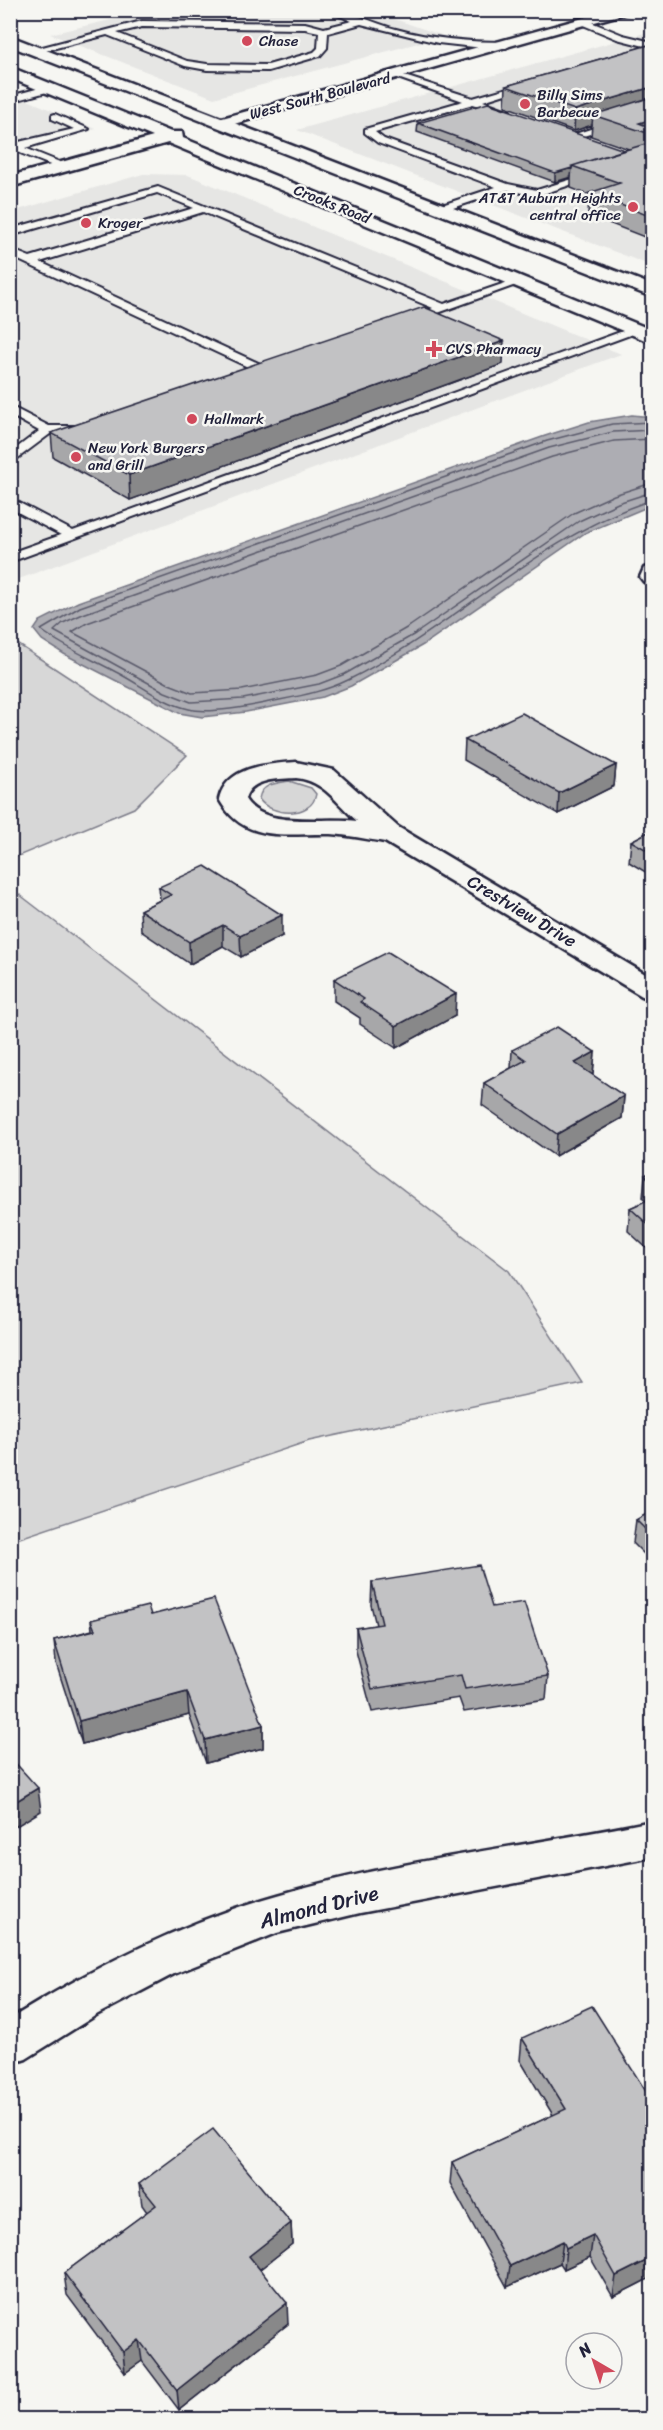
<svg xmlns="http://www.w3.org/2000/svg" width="663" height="2430" viewBox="0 0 663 2430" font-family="Sriracha,sans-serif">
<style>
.built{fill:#e6e6e4}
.green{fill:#d7d7d7;stroke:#7c7c89;stroke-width:1.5}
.water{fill:#adadb3;stroke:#757583;stroke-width:1.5}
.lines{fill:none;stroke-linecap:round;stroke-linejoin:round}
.shore{stroke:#5a5a6b;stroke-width:1.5}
.service-casing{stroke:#22223b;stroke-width:4}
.minor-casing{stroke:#22223b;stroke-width:5}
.tertiary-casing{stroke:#22223b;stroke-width:5}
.secondary-casing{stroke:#22223b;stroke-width:5}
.service{fill:#f6f6f2;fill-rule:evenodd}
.minor{fill:#f6f6f2;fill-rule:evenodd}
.tertiary{fill:#f6f6f2;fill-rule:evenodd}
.secondary{fill:#f6f6f2;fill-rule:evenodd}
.wall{fill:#a7a7a9;stroke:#22223b;stroke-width:1.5}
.shaded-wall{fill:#888889;stroke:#22223b;stroke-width:1.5}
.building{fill:#c2c2c4;stroke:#22223b;stroke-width:1.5}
.poi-dot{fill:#d1495b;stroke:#f6f6f2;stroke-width:2}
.labels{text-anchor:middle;stroke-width:5;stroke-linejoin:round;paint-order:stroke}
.far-poi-label{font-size:15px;fill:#22223b;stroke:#f6f6f2;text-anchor:start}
.far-street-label{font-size:15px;fill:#22223b;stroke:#f6f6f2}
.street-label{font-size:18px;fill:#22223b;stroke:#f6f6f2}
.near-street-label{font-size:21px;fill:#22223b;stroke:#f6f6f2}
</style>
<rect width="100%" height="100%" fill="#f6f6f2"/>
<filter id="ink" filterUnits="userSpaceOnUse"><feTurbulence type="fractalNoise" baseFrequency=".0167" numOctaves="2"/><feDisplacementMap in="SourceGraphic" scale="12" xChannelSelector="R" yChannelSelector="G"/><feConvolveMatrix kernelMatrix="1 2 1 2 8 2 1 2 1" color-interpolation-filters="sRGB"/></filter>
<g filter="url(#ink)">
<path class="built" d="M368,10L444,36L214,98L50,34L149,11Z
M652,31V266L297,130Z
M11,93L96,129L11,151Z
M143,174L188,175L621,354L11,582V212Z"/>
<path class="green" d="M10,639L187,755L134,808L11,859Z
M289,781L311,788L316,794C312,819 270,816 259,799C261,784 276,783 289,781Z
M11,888L509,1271L582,1383L309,1441L11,1541Z"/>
<path class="water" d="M632,415L652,417V505L585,533L423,645L351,686L323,697L246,712L202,717L179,713L64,654L42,640L34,630L40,621L78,602L545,436L589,422Z"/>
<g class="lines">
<path class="shore" d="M652,422L612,424L547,441L80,607L41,630C65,648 90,658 116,672C140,684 162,703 189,709C208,714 245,707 265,703C293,697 322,693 348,680C454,628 539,536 652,500
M652,430L613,432L549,448L83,614L63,623L54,631L165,692L191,702L243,699L319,684L345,674L415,634L579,521L618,503L652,492
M652,439L614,441L552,457L87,623L72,632L169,684L192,693L242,690L317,675L341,666L410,626L574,513L614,495L652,483"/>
<defs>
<path id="service" d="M325,10C349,10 373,23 396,29C432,39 469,42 506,42L511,45L506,48H483L438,43L361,24L328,33L327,48L320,56L268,71L207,70L185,66L107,35L36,53L31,50L142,21L305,23L324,28L352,21ZM142,27L305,29L319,32L318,48L314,52L268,65L207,64L187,61L117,33Z
M586,20L623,35L652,42V48L617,39L583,25L582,23Z
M395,73L473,98L532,81L537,84L483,101L510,111V115L473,104L375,132L384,139L508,184L537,190L595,172L600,175L537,196L507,190L444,211H436V207L496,187L378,143L365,133V129L463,101L395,77Z
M51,85L54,86V90L10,102V96Z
M652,109V115L577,138L569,136Z
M55,114L89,129L25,148L67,165V169L63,170L10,149V144L74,129L52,119V115Z
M158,187L444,304L514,280L524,282L410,323L404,320L406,318L433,308L203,212L40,262L267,367V373L263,374L10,256V249L30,257L194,208L157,193L10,236V229Z
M634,327L638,328V332L10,562V553L61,535L10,508V498L73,531Z
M10,406L49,426H87L93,430L87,434H50L10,464V453L39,431L10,415Z"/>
<path id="minor" d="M652,566V584L644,582L640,577L644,568Z
M296,762L334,770L398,827L652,978V999L642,996L385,842C366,839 348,835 330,834C285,833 244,844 219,799C227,766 267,764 296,762ZM296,778C325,781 336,803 357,821C324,816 264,830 245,799C250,778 279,779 296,778Z
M652,1821V1857L360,1913L277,1933L174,1974L98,2014L26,2059L10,2064V2019C94,1967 183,1922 278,1895C399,1859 528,1847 652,1821Z"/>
<path id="tertiary" d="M612,10H637L227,126L221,128L213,123L215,120Z"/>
<path id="secondary" d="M10,36L652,285V297L10,46Z
M10,67L171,132H182L183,138L652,330V343L168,143L10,187V176L153,137L10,78Z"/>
</defs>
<use href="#service" class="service-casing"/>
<use href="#minor" class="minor-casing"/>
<use href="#tertiary" class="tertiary-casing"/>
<use href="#secondary" class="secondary-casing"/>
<use href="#service" class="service"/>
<use href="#minor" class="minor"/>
<use href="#tertiary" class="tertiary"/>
<use href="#secondary" class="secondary"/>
</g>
<path class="wall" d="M652,44V240L588,215L589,195L571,188V177L555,182L417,132L418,123L624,150L629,149L591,136L592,125L574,131L505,106L506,86Z
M503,364L130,500L53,457L51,433Z
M465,740L616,765L614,786L558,814L464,760Z
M652,830V876L629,862L631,841Z
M159,887L282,936L241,957L223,946L190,964L141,931L140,910L160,900Z
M334,979L455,1016L396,1048L360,1024V1018L334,1001Z
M512,1050L595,1052L593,1074L592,1075L624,1096L622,1118L555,1156L482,1105L484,1083L511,1068Z
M652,1172V1253L628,1231L630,1208L646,1201L643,1198L645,1175Z
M652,1511V1562L633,1543L636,1520Z
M372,1582L492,1607L548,1676L546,1699L464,1712L459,1698L372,1712L356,1651V1628L376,1625L371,1605Z
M151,1615L263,1725V1748L206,1763L189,1715L82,1744L56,1663L54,1640L92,1630L91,1620Z
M522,2038L652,2101V2277L613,2297L590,2257L564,2269L560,2263L507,2287L450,2183L452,2162L553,2115L520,2060Z
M139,2184L291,2223L292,2244L260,2269L288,2324L179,2410L142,2361L125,2373L67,2295L64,2273L147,2212L142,2205Z"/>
<path class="shaded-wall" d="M652,87V107L593,115L592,125L574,131L575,110Z
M652,119V132L639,123Z
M572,168L571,177L555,182V173Z
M504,341L503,364L130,500L129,475Z
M13,415L15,439L10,441V416Z
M616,765L614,786L558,814L559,793Z
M282,915V936L241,957L240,936Z
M223,925V946L190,964L189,942Z
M456,994L455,1016L396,1048V1026Z
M595,1052L593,1074L573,1085L575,1063Z
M624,1096L622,1118L555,1156L557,1134Z
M187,1692L189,1715L82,1744L79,1721Z
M263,1725V1748L206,1763L205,1740Z
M38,1788L41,1811L10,1830V1805Z
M291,2223L292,2244L250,2277L249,2256Z
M593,2235L590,2257L564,2269L566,2248Z
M563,2241L560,2263L507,2287L510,2266Z
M652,2258V2277L613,2297L616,2276Z
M287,2303L288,2324L179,2410L177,2390Z
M139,2340L142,2361L125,2373L123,2352Z"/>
<path class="building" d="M652,44V87L575,110L506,86Z
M652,97V119L639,123L652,128V132H644L593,115Z
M488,103L624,150L572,166V168L555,173L418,123Z
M652,140V217L589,193L620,183L572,166L649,143Z
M424,307L504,341L129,475L51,433Z
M522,713L616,765L559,793L465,740Z
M652,830V853L631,841Z
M205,866L282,915L240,936L223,925L189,942L140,910L171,895L159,887Z
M388,952L456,994L396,1026L360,1002L364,999L334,979Z
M557,1027L595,1052L575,1063L624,1096L557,1134L484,1083L526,1060L512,1050Z
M652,1172V1182L645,1175Z
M652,1198V1228L630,1208Z
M652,1511V1536L636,1520Z
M479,1565L492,1607L524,1602L548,1676L465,1689L461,1675L372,1689L356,1628L382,1624L372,1582Z
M214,1599L263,1725L205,1740L187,1692L79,1721L54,1640L95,1630L91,1620L148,1606L151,1615Z
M10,1757L38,1788L10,1805Z
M592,2006L652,2101V2196L649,2198L652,2204V2258L616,2276L593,2235L566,2248L563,2241L510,2266L452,2162L566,2109L522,2038Z
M213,2129L291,2223L249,2256L287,2303L177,2390L139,2340L123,2352L64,2273L156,2205L139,2184Z"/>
</g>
<g class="poi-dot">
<circle cx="247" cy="41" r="6"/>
<circle cx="525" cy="104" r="6"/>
<circle cx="633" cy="207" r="6"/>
<circle cx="86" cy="223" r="6"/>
<path d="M431 340h6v6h6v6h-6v6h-6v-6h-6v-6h6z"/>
<circle cx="192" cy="419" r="6"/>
<circle cx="76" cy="457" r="6"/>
</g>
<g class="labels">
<g class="far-poi-label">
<text x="259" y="46">Chase</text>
<text x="537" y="100">Billy Sims<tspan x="537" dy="17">Barbecue</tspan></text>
<text x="621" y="203" text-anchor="end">AT&amp;T Auburn Heights<tspan x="621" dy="17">central office</tspan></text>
<text x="98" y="228">Kroger</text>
<text x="446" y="354">CVS Pharmacy</text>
<text x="204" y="424">Hallmark</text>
<text x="88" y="453">New York Burgers<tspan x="88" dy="17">and Grill</tspan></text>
</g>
<g class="far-street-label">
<text transform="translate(320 96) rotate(-15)" y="5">West South Boulevard</text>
<text transform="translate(332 204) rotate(22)" y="5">Crooks Road</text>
</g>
<g class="street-label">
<text transform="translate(522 911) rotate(31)" y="6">Crestview Drive</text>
</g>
<g class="near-street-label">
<text transform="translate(319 1907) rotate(-14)" y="7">Almond Drive</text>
</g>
</g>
<rect width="663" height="2430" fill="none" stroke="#f6f6f2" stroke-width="36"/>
<rect x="18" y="18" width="627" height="2394" fill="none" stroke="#22223b" stroke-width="2" filter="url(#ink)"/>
<g transform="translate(594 2361) rotate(321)"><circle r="28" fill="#f6f6f2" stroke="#a1a1a9" stroke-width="1.5"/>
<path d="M0-4.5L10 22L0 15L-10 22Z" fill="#d1495b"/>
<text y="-9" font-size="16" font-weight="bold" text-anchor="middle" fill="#22223b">N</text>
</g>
</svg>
